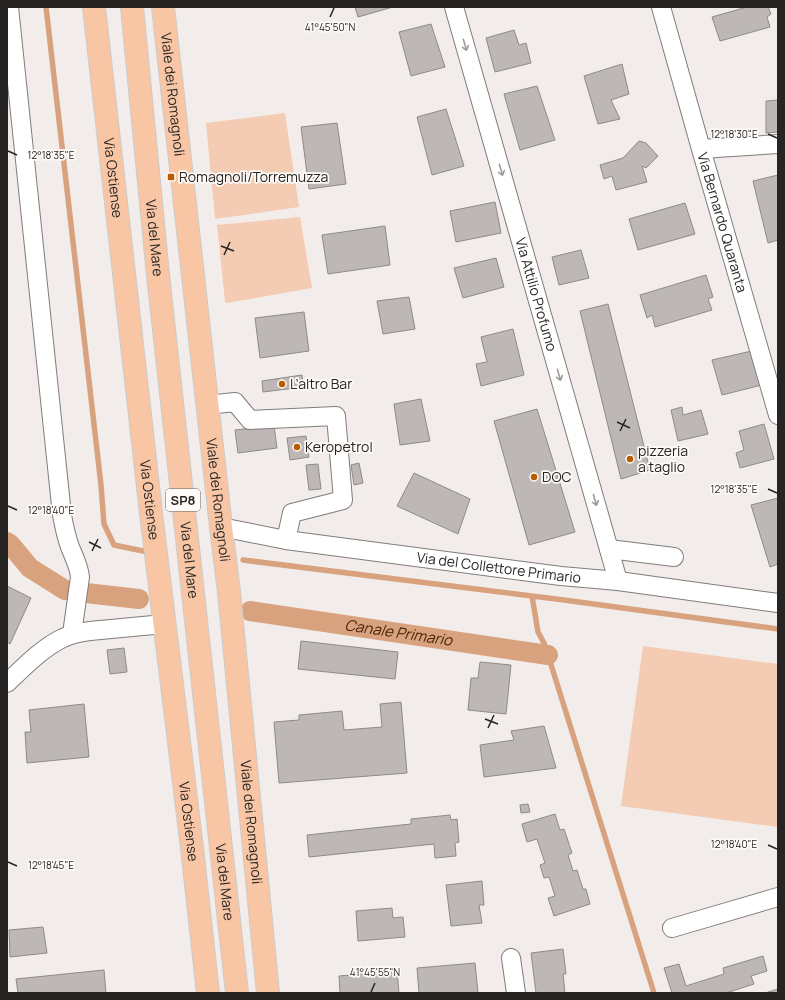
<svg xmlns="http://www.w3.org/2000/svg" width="785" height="1000" viewBox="0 0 785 1000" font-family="Manrope,sans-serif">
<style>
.green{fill:#f3ccb3}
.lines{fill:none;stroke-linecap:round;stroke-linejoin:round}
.stream{stroke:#d9a27f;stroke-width:5.5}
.canal{stroke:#d9a27f;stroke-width:20}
.building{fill:#bdb8b5;stroke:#8f8a87}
.minor-casing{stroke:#807c79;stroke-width:20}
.major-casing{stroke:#cbcbca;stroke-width:24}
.minor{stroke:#fff;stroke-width:18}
.major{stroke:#f8c6a4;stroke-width:22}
.oneway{stroke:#9e9d9c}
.ticks{fill:none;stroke:#272524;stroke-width:1.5}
.poi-dot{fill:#b75c00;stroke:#fefaf8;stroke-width:1.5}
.labels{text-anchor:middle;stroke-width:3.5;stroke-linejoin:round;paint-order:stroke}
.shield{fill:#fefaf8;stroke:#686564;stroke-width:1}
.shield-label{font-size:13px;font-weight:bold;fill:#272524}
.street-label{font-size:14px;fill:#272524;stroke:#fefaf8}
.poi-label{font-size:14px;fill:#272524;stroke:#fefaf8;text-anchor:start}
.water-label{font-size:15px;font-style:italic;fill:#472307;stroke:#fefaf8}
.ticks-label{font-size:10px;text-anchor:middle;fill:#272524;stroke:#fefaf8;stroke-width:3.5;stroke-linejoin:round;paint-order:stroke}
</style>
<rect width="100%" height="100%" fill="#f2edea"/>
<path class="green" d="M285,113L299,207L215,219L206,123Z
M300,217L312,288L227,303L225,301L217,225Z
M643,646L778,664V827L621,806Z"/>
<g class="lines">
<path class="stream" d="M46,7L101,485L104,524L114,545L143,551
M243,560L564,600L778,629
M532,596L538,632L544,643L548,655L654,993"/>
<g class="canal">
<path d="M7,542L10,544L30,568L65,590"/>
<path d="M86,593L139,599"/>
<path id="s1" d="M250,611L548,655"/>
</g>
</g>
<path class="building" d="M355,7H393L358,17Z
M747,7H768L771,14L767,17L770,27L720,41L712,17Z
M431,24L445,67L411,76L399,32Z
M514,30L519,45L526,43L531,63L495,72L486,38Z
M622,64L629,94L611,100L620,119L598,124L584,76Z
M537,86L555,140L520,150L504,94Z
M778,100V132L766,133V101Z
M446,109L464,166L432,175L417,117Z
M337,123L346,184L309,189L301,127Z
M639,141L646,143L658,156L646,168L642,166L647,182L616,190L612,176L604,179L600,165L623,158Z
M778,175V240L768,243L753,181Z
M495,202L501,233L456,242L450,211Z
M685,203L695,234L638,250L629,219Z
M385,226L390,265L328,274L322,235Z
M581,250L589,278L559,285L552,257Z
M496,258L504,287L463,298L454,268Z
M706,275L713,297L708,299L712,310L655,327L652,315L647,318L640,295Z
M409,297L415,329L383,334L377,301Z
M608,304L650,470L621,479L580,311Z
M304,312L309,351L260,358L255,318Z
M513,329L524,375L481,386L476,364L487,362L481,337Z
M756,350L766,384L722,395L712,360Z
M302,375L303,387L263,392L262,381Z
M421,399L430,441L400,445L394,404Z
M682,407L683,415L701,410L708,434L678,441L671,410Z
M537,409L575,532L529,545L494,421Z
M764,424L774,459L740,468L736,453L744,450L739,431Z
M274,426L277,448L238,453L235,430Z
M306,436L309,457L290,460L287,438Z
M359,463L363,483L354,485L351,465Z
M318,464L321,489L309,490L306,465Z
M414,473L470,499L458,534L397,506Z
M778,498V564L770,567L751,505Z
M7,586L31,598L10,644L7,642Z
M301,641L398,652L395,679L298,669Z
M124,648L127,672L110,674L107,650Z
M480,662L511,665L506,714L468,710L471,678H478Z
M401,702L407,773L279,783L274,722L299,720V715L342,711L344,730L382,727L380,704Z
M84,704L89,757L27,763L25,732H31L29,710Z
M544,726L556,768L484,777L480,745L514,740L511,731Z
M528,804L530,812L521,813L520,805Z
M555,814L560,830L564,829L572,853L568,855L573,871L577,870L583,889H586L590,904L554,916L548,898L555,896L549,877L544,878L540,865L545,863L537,839L527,842L522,824Z
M450,815L451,820L457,819L459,842L455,843L456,856L435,858L434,844L309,857L307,835L411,824V819Z
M482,881L484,905H479L482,923L451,926L446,885Z
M392,908L393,918L403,917L405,937L358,941L356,911Z
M43,927L47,953L10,957L9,930Z
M563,949L566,974H563L565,993H536L531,953Z
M763,956L767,971L751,976L754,984L726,993H672L664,968L679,964L686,986L724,974L723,968Z
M475,963L478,993H419L417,968Z
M104,970L106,993H18L16,979Z
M397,971L399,993H340L339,976Z
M778,989V993H765Z"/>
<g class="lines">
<defs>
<g id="minor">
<path d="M9,7L62,515C64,526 66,536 70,547C74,557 79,566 80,577L72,634"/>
<path id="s2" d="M454,7L618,581"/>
<path id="s3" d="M661,7L701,149L778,415"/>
<path d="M701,149L778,144"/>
<path d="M207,405L235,402L250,420L336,416L343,500L292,513L286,540"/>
<path id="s4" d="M221,527L286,540L561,576L618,581L778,603"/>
<path d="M609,549L674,557"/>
<path d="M7,683C24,667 42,648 63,638C72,634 81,632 90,631L164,624"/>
<path d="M672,928L778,897"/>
<path d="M511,958L516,993"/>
</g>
<g id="major">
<path id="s5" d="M94,7L151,513L192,848L208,993"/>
<path id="s6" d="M132,7L158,275L237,993"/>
<path id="s7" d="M163,7L221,527L229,592L268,993"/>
</g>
</defs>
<use href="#minor" class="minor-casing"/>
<use href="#major" class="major-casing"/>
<use href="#minor" class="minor"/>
<use href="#major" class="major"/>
</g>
<defs><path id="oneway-shaft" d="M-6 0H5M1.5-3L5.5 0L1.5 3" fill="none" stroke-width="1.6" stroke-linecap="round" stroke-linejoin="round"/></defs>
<g class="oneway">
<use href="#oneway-shaft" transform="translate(465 45) rotate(74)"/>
<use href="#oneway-shaft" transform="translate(501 170) rotate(74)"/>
<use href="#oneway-shaft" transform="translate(559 375) rotate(74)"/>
<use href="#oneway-shaft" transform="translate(595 500) rotate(74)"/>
</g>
<path class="ticks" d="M330,17L334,8M768,134L777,138M8,151L17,155M221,246L234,251M224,255L230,242M617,422L630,428M620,431L626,419M768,489L777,493M8,506L17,510M89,542L101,548M92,551L98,539M485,719L498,724M488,728L494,715M768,845L777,849M8,862L17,866M371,992L375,983"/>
<g class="poi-dot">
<rect x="167" y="173" width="8" height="8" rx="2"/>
<circle cx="282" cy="384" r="4"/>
<circle cx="297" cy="447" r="4"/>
<circle cx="630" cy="459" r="4"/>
<circle cx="534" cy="477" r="4"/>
</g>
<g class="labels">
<rect class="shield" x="166" y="489" width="34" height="22" rx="3"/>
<g class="shield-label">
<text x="183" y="505">SP8</text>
</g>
<g class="street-label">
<text dy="5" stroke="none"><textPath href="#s7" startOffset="88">Viale dei Romagnoli</textPath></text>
<text dy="5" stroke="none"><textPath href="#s5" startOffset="172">Via Ostiense</textPath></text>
<text dy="5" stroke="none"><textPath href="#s3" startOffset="224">Via Bernardo Quaranta</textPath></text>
<text dy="5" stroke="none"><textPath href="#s6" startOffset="232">Via del Mare</textPath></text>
<text dy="5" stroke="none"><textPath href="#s2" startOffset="299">Via Attilio Profumo</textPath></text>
<text dy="5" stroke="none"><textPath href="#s5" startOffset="496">Via Ostiense</textPath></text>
<text dy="5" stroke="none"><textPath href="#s7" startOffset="496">Viale dei Romagnoli</textPath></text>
<text dy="5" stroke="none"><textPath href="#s6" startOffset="556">Via del Mare</textPath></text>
<text dy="5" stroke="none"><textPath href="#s4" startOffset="281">Via del Collettore Primario</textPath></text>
<text dy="5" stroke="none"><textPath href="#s5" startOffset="820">Via Ostiense</textPath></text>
<text dy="5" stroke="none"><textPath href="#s7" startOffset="820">Viale dei Romagnoli</textPath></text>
<text dy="5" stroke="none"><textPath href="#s6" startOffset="880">Via del Mare</textPath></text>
</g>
<g class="poi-label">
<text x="179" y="182">Romagnoli/Torremuzza</text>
<text x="290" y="389">L’altro Bar</text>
<text x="305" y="452">Keropetrol</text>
<text x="638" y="456">pizzeria<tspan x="638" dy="16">a taglio</tspan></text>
<text x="542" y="482">DOC</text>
</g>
<g class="water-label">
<text dy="5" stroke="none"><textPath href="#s1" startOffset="150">Canale Primario</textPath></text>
</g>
</g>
<g class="ticks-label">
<text x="330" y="31">41°45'50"N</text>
<text x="734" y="138">12°18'30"E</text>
<text x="51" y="159">12°18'35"E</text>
<text x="734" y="493">12°18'35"E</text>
<text x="51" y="514">12°18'40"E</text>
<text x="734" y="848">12°18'40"E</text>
<text x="51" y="869">12°18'45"E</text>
<text x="375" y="976">41°45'55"N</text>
</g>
<rect width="785" height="1000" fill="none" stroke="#272524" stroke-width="16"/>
</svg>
